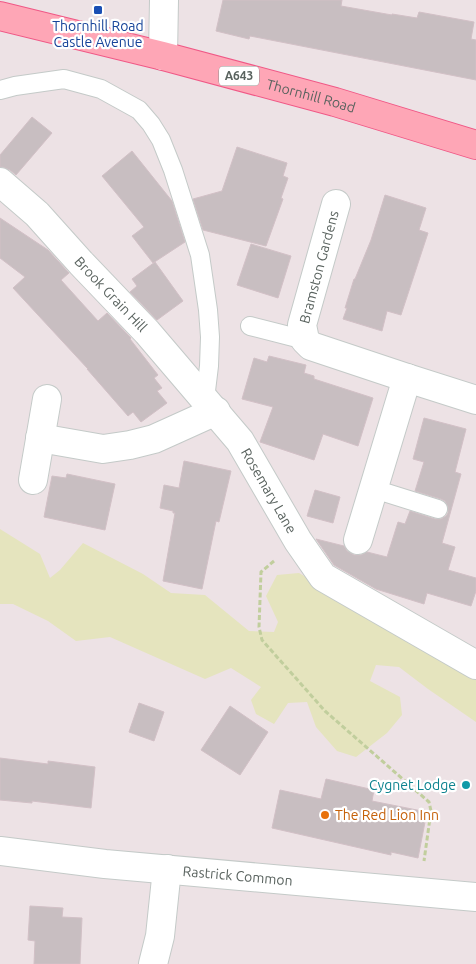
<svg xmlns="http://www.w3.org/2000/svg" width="476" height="964" viewBox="0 0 476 964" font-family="Ubuntu,sans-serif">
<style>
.green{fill:#e5e4be}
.building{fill:#c8bec1;stroke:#d2c0c6}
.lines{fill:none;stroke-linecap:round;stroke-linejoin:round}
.service-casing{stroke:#c4cac8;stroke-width:20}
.minor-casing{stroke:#c4cac8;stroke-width:30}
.tertiary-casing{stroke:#c4cac8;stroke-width:30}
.primary-casing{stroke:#f05886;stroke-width:30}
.path{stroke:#c1ce9d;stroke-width:3;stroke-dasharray:5 2.5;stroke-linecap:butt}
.service{stroke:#fff;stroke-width:18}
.minor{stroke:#fff;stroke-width:28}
.tertiary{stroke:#fff;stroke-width:28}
.primary{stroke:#fea6b6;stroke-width:28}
.transit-dot{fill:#1a4fb4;stroke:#fff;stroke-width:2}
.culture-dot{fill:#0f9aa8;stroke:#fff;stroke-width:2}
.food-dot{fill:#e8710a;stroke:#fff;stroke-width:2}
.labels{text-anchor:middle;stroke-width:4.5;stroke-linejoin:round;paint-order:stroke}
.shield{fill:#fff;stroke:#8c928f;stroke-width:1}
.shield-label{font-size:12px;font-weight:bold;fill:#5a635f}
.transit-label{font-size:14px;fill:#164399;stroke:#fff}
.street-label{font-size:14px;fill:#5a635f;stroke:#fff}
.culture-label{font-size:14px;fill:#0d838f;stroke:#fff;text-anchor:end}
.food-label{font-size:14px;fill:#c56008;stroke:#fff;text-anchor:start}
</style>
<rect width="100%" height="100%" fill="#ede2e5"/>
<path class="green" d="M0,529L40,554L50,578L60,570L83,543L143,574L171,593L205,595L249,631L274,632L278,622L266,596L277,575L299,573L437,654L476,676V722L428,689L399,667L376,665L370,681L400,697L402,715L387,733L356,757L337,751L316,727L307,702L288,703L274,724L256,714L251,700L261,687L231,668L205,679L110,637L76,641L48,621L13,604H0Z"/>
<path class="building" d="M223,0H342L341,6L392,15V14L417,18L419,12L474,22L471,39L476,40V80L250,36L249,39L216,31Z
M32,117L52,133L16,175L10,170L3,167H0V155Z
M237,147L287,163L283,176L288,178L281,198L283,199L266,246L203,230L193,199L222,191Z
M132,151L172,201L185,242L153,263L132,236L144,227L102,176Z
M385,195L426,208L419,230L428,233L401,315L387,311L382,331L343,319L347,308H345L354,279H355L371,240Z
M0,218L48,250L69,273L61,280L98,321L107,313L131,338L130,339L158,375L154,378L162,388L157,391L167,403L141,422L133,412L128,416L87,369H88L13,288L25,277L0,258Z
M251,244L291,256L278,298L237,285Z
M155,262L183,301L157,320L130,292L137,286L132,279Z
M269,356L306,365L304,373L314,376V379L373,398L358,446L323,434L314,460L260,442L273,407L242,399L254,358L267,362Z
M424,418L466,429L455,472L461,474L442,543L455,547L448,570L476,578V591L471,606L427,593L424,604L376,589L334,565L316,539L344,546L347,551L354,555H361L367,552L387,557L398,522L405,524L410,511L435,519H441L446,516L448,513V507L445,501L441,499L415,491L424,462L413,459Z
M184,461L231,471L219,522L216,521L202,589L163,581L175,513H173V511L160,508L164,485L179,488Z
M67,474L115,484L105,530L44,517L52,476L66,478Z
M315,490L340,497L333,523L307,516Z
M139,703L164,712L154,741L129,732Z
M230,706L268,732L240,775L201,750Z
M0,758L48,764V761L95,767L91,808L32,801V803L0,800Z
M326,779L374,790L372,801L427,812L418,858L391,852V855L272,828L280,790L321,799Z
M30,906L63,908L62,917L82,918L80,964H34L35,941L28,940Z"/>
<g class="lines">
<defs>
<path id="service" d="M0,90L15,86L64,79L101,89L139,110L151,124L161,140L173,170L200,255L208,310L210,337L209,366L205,399
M250,326L305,340
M374,489L438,509"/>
<g id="minor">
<path d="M163,56L164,0"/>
<path id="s1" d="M0,182L37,214L81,263L147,332L240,441L298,541L323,577L476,665"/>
<path d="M336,204L302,325L305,340L311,346L407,378L476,400"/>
<path d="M40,438L103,449L130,445L154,439L174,430L216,411"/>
<path d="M33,480L47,399"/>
<path d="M358,540L407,378"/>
<path d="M153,964L160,936L167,869"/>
</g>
<g id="tertiary">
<path id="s2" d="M0,851L105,864L476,897"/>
</g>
<g id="primary">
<path id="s3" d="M0,16L163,56L335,102L476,145"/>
</g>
</defs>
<use href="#service" class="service-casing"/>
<use href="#minor" class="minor-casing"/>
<use href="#tertiary" class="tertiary-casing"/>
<use href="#primary" class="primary-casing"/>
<path class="path" d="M274,561L261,572L259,627L262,640L325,711L429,802L431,811L424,861"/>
<use href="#service" class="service"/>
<use href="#minor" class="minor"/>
<use href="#tertiary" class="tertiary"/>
<use href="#primary" class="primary"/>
</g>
<rect class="transit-dot" x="93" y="5" width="10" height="10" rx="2.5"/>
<circle class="culture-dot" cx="466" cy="785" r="5"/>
<circle class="food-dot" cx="325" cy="815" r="5"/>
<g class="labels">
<rect class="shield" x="219" y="66.5" width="40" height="19" rx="4"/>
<g class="shield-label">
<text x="239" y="80">A643</text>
</g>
<g class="transit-label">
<text x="98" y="31">Thornhill Road<tspan x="98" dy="16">Castle Avenue</tspan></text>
</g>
<g class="street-label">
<text dy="5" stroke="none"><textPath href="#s3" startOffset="321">Thornhill Road</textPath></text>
<text transform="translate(319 267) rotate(-75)" y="5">Bramston Gardens</text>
<text dy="5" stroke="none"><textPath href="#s1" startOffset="158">Brook Grain Hill</textPath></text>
<text dy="5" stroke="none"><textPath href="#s1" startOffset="411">Rosemary Lane</textPath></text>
<text dy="5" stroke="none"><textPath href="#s2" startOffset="239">Rastrick Common</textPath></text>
</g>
<g class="culture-label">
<text x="456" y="790">Cygnet Lodge</text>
</g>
<g class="food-label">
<text x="335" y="820">The Red Lion Inn</text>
</g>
</g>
</svg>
